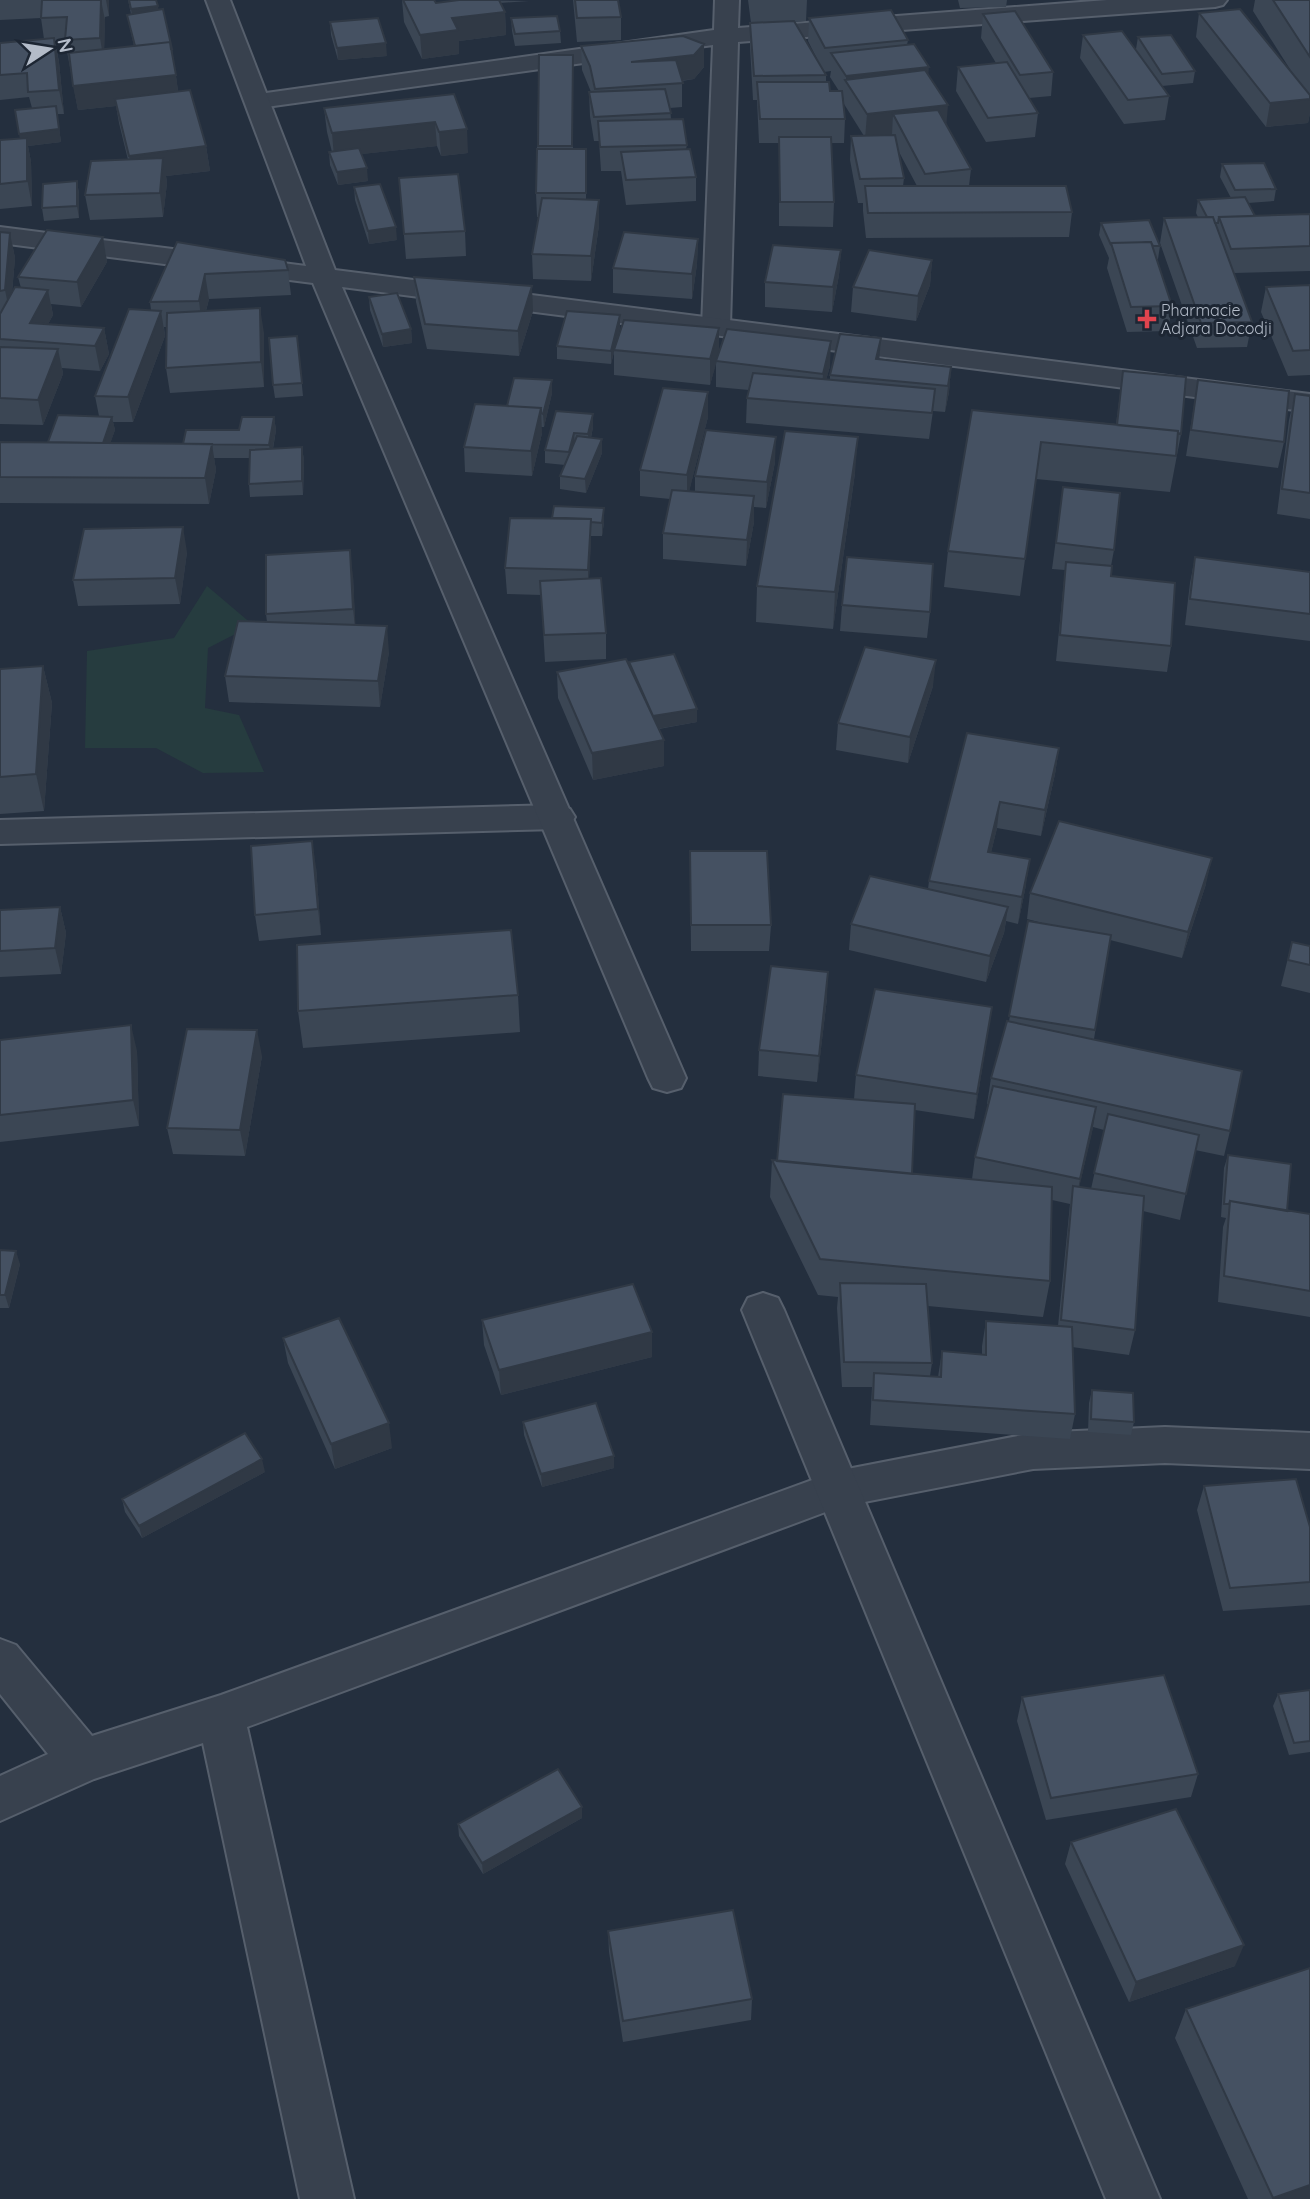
<svg xmlns="http://www.w3.org/2000/svg" width="1310" height="2199" viewBox="0 0 1310 2199" font-family="Quicksand,sans-serif">
<style>
.green{fill:#263c3f}
.lines{fill:none;stroke-linecap:round;stroke-linejoin:round}
.minor-casing{stroke:#565f6c;stroke-width:4}
.tertiary-casing{stroke:#565f6c;stroke-width:4}
.minor{fill:#38414e;fill-rule:evenodd}
.tertiary{fill:#38414e;fill-rule:evenodd}
.wall{fill:#3b4654;fill-rule:evenodd}
.shaded-wall{fill:#303945}
.building{fill:#455162;stroke:#303945;stroke-width:2}
.health-dot{fill:#e0444e;stroke:#1d2633;stroke-width:2.5}
.labels{text-anchor:middle;stroke-width:6;stroke-linejoin:round;paint-order:stroke}
.far-poi-label{font-size:16px;fill:#b4bcc9;stroke:#1d2633;text-anchor:start}
</style>
<rect width="100%" height="100%" fill="#242f3e"/>
<path class="green" d="M207,586L253,625L208,648L205,708L239,715L264,772L203,773L156,748H85L87,651L174,638Z"/>
<g class="lines">
<defs>
<path id="minor" d="M715,0H739L738,28L1107,0H1227L1223,5L1215,7L738,42L730,327L726,333L716,335L706,333L702,327L713,45L259,108L250,106L247,101L250,96L259,94L714,30Z
M558,805L570,809L575,817L570,825L558,829L0,844V820Z
M1165,1427L1310,1433V1469L1165,1463L1033,1469L839,1507L247,1727L354,2199H300L203,1743L94,1779L0,1821V1776L48,1754L0,1694V1639L16,1645L92,1736L221,1695L837,1471L1033,1433Z"/>
<path id="tertiary" d="M206,0H230L335,270L1310,394V412L342,287L686,1078L681,1088L667,1092L653,1088L648,1078L313,283L0,243V227L306,266Z
M763,1293L778,1298L784,1310L1160,2199H1106L742,1310L748,1298Z"/>
</defs>
<use href="#minor" class="minor-casing"/>
<use href="#tertiary" class="tertiary-casing"/>
<use href="#minor" class="minor"/>
<use href="#tertiary" class="tertiary"/>
</g>
<path class="wall" d="M0,0H109V16L105,17L104,49L134,46L127,15L131,14L128,0H156L158,10L172,49L178,91L206,146L210,171L166,176L167,183L163,217L90,220L85,195L128,160L119,123L116,106L78,110L65,41H55L59,62L64,114H57L61,142L28,146L31,162L32,206L0,209V140L20,138L32,108L29,97L0,100V43L44,39L41,18L0,20Z
M391,0H434L436,3L459,0L529,1L500,3L505,12L506,35L459,41V54L422,59L404,22L402,0Z
M573,0H618L621,17V40L577,42Z
M748,0H807L806,21L794,22L819,63L808,41L809,18L908,40L907,45L928,75L946,125L971,169L969,186L1072,212L1069,237L866,238L863,211V203H858L850,160L851,136H864L844,104V100L843,97L845,119L844,143H831L834,202L833,227L779,226V143H759L757,100H753L750,47V23H751ZM831,71L830,77L839,91H830L826,82V75L824,72ZM899,152L917,186H903L904,178Z
M958,0H1007L1006,7L960,8Z
M1255,0H1310V113L1308,123L1266,127L1196,37L1199,13L1293,74L1253,11Z
M983,14L1053,72L1051,96L1029,98L1038,113L1035,137L986,142L956,91L958,67L996,63L981,38Z
M511,18L560,31L561,43L515,46L512,31Z
M330,22L387,56L338,60L331,35Z
M1083,35L1136,49L1138,37L1195,71L1193,83L1162,86L1169,96L1165,120L1124,124L1080,58Z
M704,44V67L694,79L682,81V107L670,108L671,119L687,145L686,149L696,177V201L626,205L621,171H601L599,141H594L590,116L589,92H591L582,70L581,46Z
M539,55L573,79V149H586V200L599,225L591,281L533,279L532,254L539,217H537L536,193Z
M454,94L468,153L441,156L437,146L361,154L368,181L338,185L330,165L329,152H332L327,132L324,108Z
M1222,164L1276,189L1274,201L1248,203L1255,216L1310,214V271L1234,273L1252,322L1247,347L1197,348L1160,243L1164,218L1198,217L1196,213L1198,200L1231,198L1220,177Z
M399,178L465,231L466,256L406,259Z
M77,181L79,194V218L44,221L42,208Z
M354,187L397,240L369,244L355,200Z
M1101,223L1160,246L1158,259H1157L1172,306L1168,331L1127,332L1107,268L1109,258L1099,235Z
M0,232L10,233L15,258L12,293L21,288L18,277L103,237L107,262L81,307L51,304L53,315L48,324L104,328L109,354L100,371L62,368L63,374L43,425L0,424Z
M698,239L697,264L692,299L613,293V268Z
M177,242L288,270L291,295L209,299L206,311L264,333V387L170,393L166,368L167,327H164L165,336L133,422H113L115,430L110,443L183,444L239,430L274,417L276,430L273,449L302,447L304,461L303,495L250,497L249,484L250,458H214L216,470L209,504L0,503V442H48L99,416L95,396L151,310L150,302Z
M841,250L839,275L832,312L765,307V282Z
M932,260L930,285L916,321L851,312L853,287Z
M414,277L533,311L519,356L427,349L416,302Z
M1310,285V375L1288,376L1261,312L1266,287Z
M369,297L411,329L412,343L383,347L370,310Z
M620,328L617,341L719,328V354L830,366L826,380H830V375L879,359L951,367L949,392L945,412L933,411L929,439L746,423L747,398L749,390L716,387V362L710,385L614,375V352L611,364L557,359V346Z
M297,336L303,396L275,398L273,385Z
M1123,371L1181,434L1170,492L1036,479L1020,596L944,587L948,551L972,410L1116,424Z
M552,380V393L544,427H541L542,433L532,476L465,472L464,447L507,406Z
M1198,380L1284,442L1278,468L1186,456Z
M1295,394L1310,396V519L1277,514L1289,420Z
M556,411L593,427L591,438L602,439V453L586,493L560,489V476L565,465L545,463V450Z
M708,417L689,491L695,492V476L775,462L766,508L754,507V522L746,566L663,559V533L670,499L640,496V470Z
M855,473L833,629L756,622L757,586Z
M1063,487L1114,550L1111,566V576L1171,646L1167,672L1056,661L1065,570L1052,569Z
M510,518L604,522L602,536H591L589,579L606,633V659L545,662L541,595L507,594L505,568Z
M187,552L180,604L78,606L73,580Z
M1195,557L1310,572V641L1185,625L1190,583Z
M353,576L355,625L389,652L380,707L229,702L225,676L267,622L266,614Z
M842,605L930,612L927,638L840,631Z
M629,662L697,722L659,729L664,740V766L593,780L558,698L557,672L629,665Z
M43,666L52,703L44,811L0,814V669Z
M933,686L908,763L836,750L838,723Z
M967,733L1059,748L1055,774L1041,836L997,828L991,852L1026,885L1018,924L1006,921L1004,933L986,982L849,950L851,924L928,889L929,881Z
M690,851L771,925L769,951H691Z
M316,867L321,935L259,941L255,915Z
M1206,884L1182,958L1110,940L1094,1039L1230,1131L1224,1156L1195,1150L1180,1220L1143,1211L1135,1330L1129,1355L1072,1347L1075,1414L1070,1439L870,1425L872,1387H842L837,1308L838,1297L818,1295L770,1197L772,1160L777,1161L854,1099L856,1075L992,1007L974,1119L915,1110L912,1174L972,1179L975,1157L988,1104H987L991,1078L1009,1021L1028,921L1050,925L1027,919L1030,893ZM1093,1127L1104,1130L1091,1189L1079,1187ZM1052,1200L1070,1204L1058,1326L986,1321L982,1346V1354L942,1351L938,1377L930,1376L932,1363L928,1306L1043,1317L1050,1281Z
M60,907L66,933L61,974L0,977V910Z
M1292,942L1310,946V993L1281,986Z
M518,995L520,1032L303,1048L298,1011Z
M827,998L817,1082L758,1076L759,1050Z
M0,1040L137,1051L139,1126L0,1142Z
M262,1056L245,1156L173,1154L167,1128Z
M1228,1155L1287,1211L1310,1214V1317L1218,1302L1223,1227L1226,1218L1221,1217L1224,1168Z
M0,1250L20,1264L9,1308H0Z
M482,1320L652,1357L501,1395L484,1345Z
M283,1338L392,1448L335,1469L288,1363Z
M1092,1390L1134,1422L1131,1435L1088,1432L1089,1403Z
M523,1422L614,1468L542,1487L524,1435Z
M265,1472L142,1538L125,1512L122,1499Z
M1204,1486L1310,1527V1605L1223,1611L1197,1510Z
M1310,1690V1752L1289,1755L1273,1706L1278,1694Z
M1022,1697L1198,1774L1191,1797L1046,1820L1017,1721Z
M582,1807V1818L483,1874L459,1836L458,1824Z
M1071,1842L1235,1966L1129,2002L1065,1864Z
M608,1931L752,1999L751,2020L623,2042L609,1952Z
M1186,2009L1310,2199H1248L1175,2038Z"/>
<path class="shaded-wall" d="M101,0L105,20L104,62L100,38Z
M106,0H109V16Z
M158,6L160,18L133,21L131,9Z
M505,12L506,35L459,41V54L422,59L420,35L452,18Z
M54,38L59,62L64,114L59,90Z
M386,43L387,56L338,60L337,48Z
M704,44V67L694,79L631,86V62Z
M929,67L927,90L846,80V76Z
M176,75L179,99H115L116,106L78,110L73,86Z
M1310,99V113L1308,123L1266,127L1270,103Z
M948,105L946,129L893,114L892,135L865,139L867,114Z
M56,106L61,142L28,146L31,162L32,206L19,134Z
M435,122L437,146L334,157L332,133Z
M467,129L468,153L441,156L439,132Z
M206,146L210,171L166,176L167,183L163,217L160,193L133,180L129,156Z
M367,168L368,181L338,185L337,172Z
M77,181L79,194V218L77,206Z
M599,200V225L591,281V256Z
M396,227L397,240L369,244L368,231Z
M10,233L15,258L10,315L5,290Z
M103,237L107,262L81,307L77,282Z
M698,239L697,264L692,299V274Z
M841,250L839,275L832,312L833,287Z
M932,260L930,285L916,321L918,296Z
M205,274L209,299L202,326L199,301Z
M532,286L533,311L519,356L518,331Z
M48,290L53,315L39,341L30,323Z
M260,308L264,333V387L261,362Z
M161,311L165,336L133,422L128,397Z
M620,315V328L611,364V351Z
M104,328L109,354L100,371L95,346Z
M719,328V354L710,385V359Z
M411,329L412,343L383,347L382,334Z
M881,338L879,363L876,359Z
M831,341L830,366L821,399L823,374Z
M58,349L63,374L43,425L38,400Z
M951,367L949,392L945,412L948,386Z
M552,380V393L544,427L543,414Z
M708,392V417L687,500V475Z
M541,408L542,433L532,476L531,451Z
M593,414V427L589,447L588,434Z
M112,417L115,430L104,462L101,449Z
M274,417L276,430L271,458L269,445Z
M574,433L575,446L569,465V452Z
M776,437L775,462L766,508L767,482Z
M858,437L855,473L833,629L835,592Z
M602,439V453L586,493L585,479Z
M212,444L216,470L209,504L205,478Z
M302,447L304,461L303,495L302,481Z
M754,496V522L746,566L747,540Z
M604,508V522L602,536V523Z
M591,519V544L588,596V570Z
M183,527L187,552L180,604L175,578Z
M350,550L353,576L356,635L353,609Z
M387,626L389,652L380,707L378,681Z
M936,660L933,686L908,763L910,737Z
M43,666L52,703L44,811L36,774Z
M697,709V722L651,730V716Z
M664,740V766L593,780L592,753Z
M1059,748L1055,774L1041,836L1045,810Z
M1000,802L997,828L985,878L988,852Z
M312,841L316,867L321,935L318,909Z
M1212,858L1206,884L1182,958L1188,932Z
M1030,859L1026,885L1018,924L1022,897Z
M60,907L66,933L61,974L55,948Z
M1008,907L1004,933L986,982L990,956Z
M828,972L827,998L817,1082L819,1056Z
M992,1007L988,1033L974,1119L977,1094Z
M131,1025L137,1051L139,1126L133,1100Z
M257,1030L262,1056L245,1156L240,1130Z
M1096,1107L1092,1133L1075,1205L1080,1179Z
M16,1251L20,1264L9,1308L5,1295Z
M652,1332V1357L501,1395L499,1370Z
M389,1423L392,1448L335,1469L331,1444Z
M614,1456V1468L542,1487L541,1474Z
M262,1459L265,1472L142,1538L139,1526Z
M582,1807V1818L483,1874L482,1863Z
M1244,1945L1235,1966L1129,2002L1136,1982Z
M1310,2185V2199H1272L1273,2198Z"/>
<path class="building" d="M42,0H101L100,38L65,40L67,17L41,18Z
M129,0H156L158,6L131,9Z
M403,0H434L436,3L459,0H499L505,12L452,18L458,30L420,35Z
M575,0H618L621,17L577,18Z
M1273,0H1310V57Z
M163,9L172,49H171L170,42L135,46L127,15Z
M1240,9L1310,95V99L1270,103L1199,13Z
M891,10L908,40L825,48L809,18Z
M1015,11L1053,72L1020,75L983,14Z
M557,16L560,31L515,34L511,18Z
M378,18L386,43L337,48L330,22Z
M794,21L826,75L754,76L750,23Z
M1122,31L1169,96L1128,100L1083,35Z
M1171,35L1195,71L1162,74L1138,37Z
M683,36L704,44L694,55L631,62L676,60L683,83L595,89L590,66L581,46Z
M54,38L59,90L28,92L27,73L0,75V43Z
M170,42L176,75L73,86L69,53Z
M914,44L929,67L846,76L831,53Z
M539,55H573L572,146H538Z
M1007,62L1038,113L988,118L958,67Z
M925,70L948,105L867,114L845,80Z
M757,82H829L830,91H842L845,119H760Z
M665,89L671,113L594,117L589,92Z
M190,90L206,146L129,156L115,99Z
M454,94L467,129L439,132L435,122L332,133L324,108Z
M56,106L59,129L19,134L15,110Z
M938,110L971,169L925,174L893,114Z
M683,119L687,145L600,147L598,121Z
M895,135L904,178L860,179L851,136Z
M779,137H831L834,202H780Z
M27,138V181L0,184V140Z
M359,148L367,168L337,172L329,152Z
M537,149H586V193H536Z
M690,149L696,177L626,180L621,152Z
M163,158L160,193L85,195L91,161Z
M1264,163L1276,189L1235,190L1222,164Z
M458,174L465,231L404,234L399,178Z
M77,181V206L42,208L43,184Z
M380,184L396,227L368,231L354,187Z
M865,186H1066L1072,212L868,213Z
M1245,197L1255,216L1219,217L1218,223H1215L1213,217H1207L1198,200Z
M542,198L599,200L591,256L532,254Z
M1310,214V246L1231,249L1219,217Z
M1213,217L1252,322L1201,323L1164,218Z
M1149,220L1160,246H1153L1151,242L1111,243V245L1101,223Z
M47,230L103,237L77,282L18,277Z
M0,232L10,233L5,290L0,291Z
M624,232L698,239L692,274L613,268Z
M177,242L285,260L288,270L205,274L199,301L150,302Z
M1151,242L1172,306L1131,307L1111,243Z
M773,245L841,250L833,287L765,282Z
M869,250L932,260L918,296L853,287Z
M414,277L532,286L518,331L425,324Z
M1310,285V350L1293,351L1266,287Z
M15,287L48,290L30,323L104,328L95,346L0,339V314Z
M397,293L411,329L382,334L369,297Z
M260,308L261,362L166,368L167,313Z
M129,309L161,311L128,397L95,396Z
M567,311L620,315L611,351L557,346Z
M624,320L719,328L710,359L614,350Z
M727,329L831,341L823,374L716,361Z
M840,334L881,338L876,359L951,367L948,386L830,375Z
M297,336L302,383L273,385L269,338Z
M0,347L58,349L38,400L0,398Z
M1123,371L1186,377L1181,434L1178,433V431L1117,425Z
M753,373L935,389L932,413L747,398Z
M514,378L552,380L543,414L541,413V408L507,406Z
M1198,380L1289,391L1284,442L1191,430Z
M663,388L708,392L687,475L640,470Z
M1295,394L1310,396V493L1282,489Z
M475,404L541,408L531,451L464,447Z
M972,410L1178,431L1176,456L1041,442L1025,559L948,551Z
M556,411L593,414L588,434L574,433L569,452L545,450Z
M58,415L112,417L103,443L48,442Z
M242,417H274L269,445L183,444L186,430H239Z
M706,430L776,437L767,482L695,476Z
M785,431L858,437L835,592L757,586Z
M577,436L602,439L585,479L560,476Z
M0,442L212,444L205,478L0,477Z
M302,447V481L249,484L250,450Z
M1063,487L1120,493L1114,550L1056,543Z
M672,490L754,496L747,540L663,533Z
M554,506L604,508L602,523L591,522V519L552,518Z
M510,518L591,519L588,570L505,568Z
M183,527L175,578L73,580L84,529Z
M350,550L353,609L266,614V555Z
M847,557L933,564L930,612L842,605Z
M1195,557L1310,572V614L1190,599Z
M1066,562L1112,566L1111,576L1175,583L1171,646L1060,635Z
M601,578L606,633L544,635L540,581Z
M238,621L387,626L378,681L225,676Z
M865,647L936,660L910,737L838,723Z
M674,654L697,709L653,716L629,662Z
M626,659L664,740L592,753L557,672Z
M43,666L36,774L0,777V669Z
M967,733L1059,748L1045,810L1000,802L988,852L1030,859L1022,897L929,881Z
M1059,821L1212,858L1188,932L1030,893Z
M312,841L318,909L255,915L251,846Z
M690,851H767L771,925H691Z
M870,876L1008,907L990,956L851,924Z
M60,907L55,948L0,951V910Z
M1028,921L1111,935L1095,1030L1009,1016Z
M511,930L518,995L298,1011L297,945Z
M1292,942L1310,946V965L1288,960Z
M771,966L828,972L819,1056L759,1050Z
M875,989L992,1007L977,1094L856,1075Z
M1007,1021L1242,1071L1230,1131L991,1078Z
M131,1025L133,1100L0,1115V1040Z
M187,1029L257,1030L240,1130L167,1128Z
M993,1086L1096,1107L1080,1179L975,1157Z
M783,1094L915,1104L912,1174L777,1161Z
M1108,1114L1199,1135L1186,1194L1094,1173Z
M1228,1155L1291,1164L1287,1211L1230,1201L1229,1204H1224Z
M772,1160L1052,1187L1050,1281L820,1259Z
M1073,1186L1144,1196L1135,1330L1061,1320Z
M1230,1201L1310,1214V1291L1224,1276Z
M0,1250L16,1251L5,1295H0Z
M840,1283L926,1284L932,1363L844,1362Z
M633,1284L652,1332L499,1370L482,1320Z
M339,1318L389,1423L331,1444L283,1338Z
M986,1321L1072,1327L1075,1414L873,1400L874,1373L941,1377L942,1351L986,1355Z
M1092,1390L1133,1393L1134,1422L1091,1419Z
M596,1403L614,1456L541,1474L523,1422Z
M245,1433L262,1459L139,1526L122,1499Z
M1296,1479L1310,1527V1582L1230,1588L1204,1486Z
M1164,1675L1198,1774L1051,1798L1022,1697Z
M1310,1690V1741L1294,1743L1278,1694Z
M558,1769L582,1807L482,1863L458,1824Z
M1176,1809L1244,1945L1136,1982L1071,1842Z
M733,1910L752,1999L623,2021L608,1931Z
M1310,1968V2185L1273,2198L1186,2009Z"/>
<path class="health-dot" d="M1143.5 308.5h7v7h7v7h-7v7h-7v-7h-7v-7h7z"/>
<g class="labels">
<g class="far-poi-label">
<text x="1161" y="316">Pharmacie<tspan x="1161" dy="18">Adjara Docodji</tspan></text>
</g>
</g>
<g transform="translate(49 49) rotate(78)" stroke="#1d2633" stroke-width="5" paint-order="stroke">
<path d="M0-5L12 26L0 18L-12 26Z" fill="#b4bcc9"/>
<text y="-10" font-size="19" font-weight="bold" text-anchor="middle" fill="#b4bcc9">N</text>
</g>
</svg>
